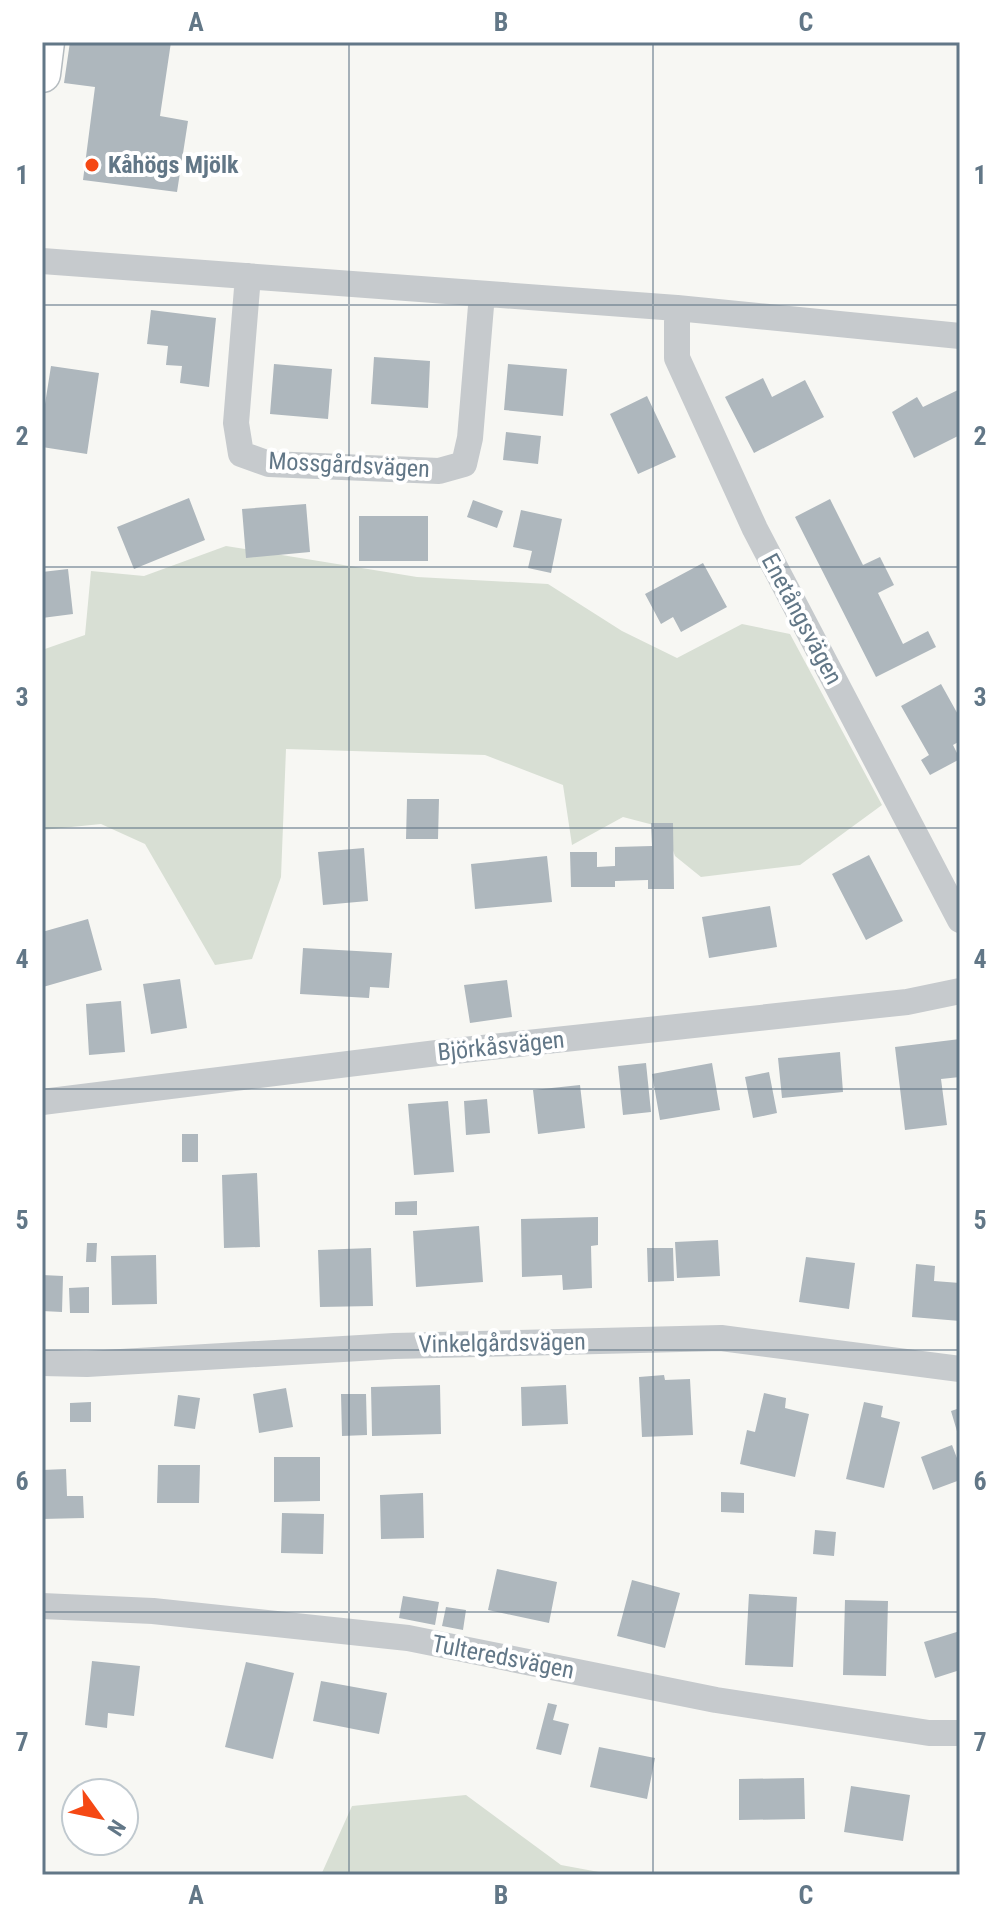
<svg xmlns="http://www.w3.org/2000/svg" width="1002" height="1917" viewBox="0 0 1002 1917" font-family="'Roboto Condensed',sans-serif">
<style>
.green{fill:#d8dfd4}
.building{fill:#aeb7bd}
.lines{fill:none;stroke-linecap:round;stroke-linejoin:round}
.secondary-casing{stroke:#b5bcc0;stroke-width:39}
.street{stroke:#c6cacd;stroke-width:26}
.secondary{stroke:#fff;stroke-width:36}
.grid{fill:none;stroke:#627787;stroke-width:2;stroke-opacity:0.55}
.poi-dot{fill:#f54814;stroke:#fff;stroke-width:3}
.labels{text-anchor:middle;stroke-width:8;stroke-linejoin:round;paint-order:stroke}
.poi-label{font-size:24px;font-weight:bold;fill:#627787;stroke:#fff;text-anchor:start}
.street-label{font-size:24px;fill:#627787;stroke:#fff}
.neatline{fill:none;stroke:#627787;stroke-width:3}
.grid-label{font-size:26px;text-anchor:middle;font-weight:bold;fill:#627787}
</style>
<rect width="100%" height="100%" fill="#f7f7f3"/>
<path class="green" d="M226,546L417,577L548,584L622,631L677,658L742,624L790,634L882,805L800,865L701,877L675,856L665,828L623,817L572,845L563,785L485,755L286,749L281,877L252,959L215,965L145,844L101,824L42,830V650L85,635L91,571L144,576Z
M466,1795L561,1865L615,1875H321L352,1806Z"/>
<path class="building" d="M70,42H171L160,116L188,121L177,192L83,180L95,87L64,83Z
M151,310L216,318L209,387L180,383L182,366L166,365L168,346L147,344Z
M374,357L430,361L428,408L371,404Z
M274,364L332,369L328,419L270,414Z
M508,364L567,369L563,416L504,410Z
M51,366L99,373L87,454L42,447V423Z
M763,378L772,397L805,380L824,417L754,453L725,397Z
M960,389V435L914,458L892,412L917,397L923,407Z
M647,396L676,457L638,474L610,414Z
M506,432L541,436L538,464L503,460Z
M189,498L205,540L134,569L117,527Z
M830,499L863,565L880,557L894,585L878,593L903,644L928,631L936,647L876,677L795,517Z
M473,500L503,511L497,528L467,517Z
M306,504L310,552L246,558L242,509Z
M521,510L562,519L551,573L528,568L532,551L513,547Z
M359,516H428V561H359Z
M703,563L727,607L681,632L673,617L661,624L645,594Z
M68,569L73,614L42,618V572Z
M941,684L960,718V741L953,745L960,759L930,775L921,760L929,755L901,706Z
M407,799H439L438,839H406Z
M651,823H673L674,889H648V880L615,881V887H571L570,852H597V867L615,866V847L652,846Z
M364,848L368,901L323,905L318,852Z
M869,855L903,921L866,940L832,874Z
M547,856L552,902L475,909L471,864Z
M770,906L777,947L709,958L702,917Z
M88,919L102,970L43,987L42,932Z
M303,948L392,953L389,988L370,987L369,998L300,994Z
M180,979L187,1028L151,1034L143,984Z
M507,980L512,1017L470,1023L464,985Z
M121,1001L125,1052L89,1055L86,1004Z
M960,1039V1077L941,1079L947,1125L905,1130L895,1047Z
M840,1052L843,1092L782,1098L778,1058Z
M646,1063L651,1112L623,1115L618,1066Z
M712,1063L720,1110L660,1120L652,1074Z
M769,1072L777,1113L753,1118L745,1077Z
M580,1085L585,1128L538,1134L533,1090Z
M487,1099L490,1133L466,1135L464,1101Z
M448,1101L454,1172L414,1175L408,1104Z
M182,1134H198V1162H182Z
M257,1173L260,1247L224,1248L222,1175Z
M417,1201V1215H395V1202Z
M598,1217V1245L591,1246L592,1288L563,1290L562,1275L522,1277L521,1219Z
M479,1226L483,1282L416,1287L413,1231Z
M718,1240L720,1276L677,1278L675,1242Z
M87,1243H97L96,1262H86Z
M371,1248L373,1306L320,1307L318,1250Z
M647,1248H673L674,1281L648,1282Z
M156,1255L157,1304L112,1305L111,1256Z
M806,1257L855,1263L849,1309L799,1302Z
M916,1264L935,1266L934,1281L960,1283V1321L912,1317Z
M42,1275L63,1276L62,1312L42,1311Z
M89,1287V1313H70L69,1288Z
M664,1375L665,1380L690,1379L693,1435L642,1437L639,1377Z
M440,1385L441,1434L372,1436L371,1387Z
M566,1385L568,1424L522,1426L521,1387Z
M286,1388L293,1427L259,1433L253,1394Z
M764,1393L786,1398L785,1408L809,1414L795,1477L740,1464L747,1430L755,1432Z
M341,1394H366L367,1435L342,1436Z
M178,1395L200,1398L195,1429L174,1426Z
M91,1402V1422H70V1403Z
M864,1402L883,1406L881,1417L900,1422L884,1488L846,1479Z
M960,1408V1438H959L951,1411Z
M952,1445L960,1466V1480L933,1490L921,1457Z
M274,1457H320V1501L274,1502Z
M158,1465H200L199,1503H157Z
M66,1469L67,1496H83L84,1518L42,1519V1470Z
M721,1492L744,1493V1513L721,1512Z
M423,1493L424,1538L381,1539L380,1495Z
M282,1513L324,1514L323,1554L281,1553Z
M815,1530L836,1532L834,1556L813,1554Z
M497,1569L557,1582L549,1623L488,1610Z
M632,1580L680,1593L665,1648L617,1636Z
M749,1594L797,1597L793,1667L745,1665Z
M403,1596L439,1602L435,1625L399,1618Z
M845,1600L888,1601L886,1676L843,1675Z
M446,1607L466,1610L463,1630L442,1626Z
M960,1631V1670L935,1678L924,1642Z
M92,1661L140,1666L134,1716L108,1713L107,1728L85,1725Z
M246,1662L294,1673L273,1759L225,1747Z
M321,1681L387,1693L379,1734L313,1721Z
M548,1703L557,1705L553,1720L569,1724L561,1755L536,1749Z
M599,1747L655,1758L647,1799L590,1787Z
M804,1778L805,1819L739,1820V1779Z
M851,1786L910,1795L903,1841L844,1832Z"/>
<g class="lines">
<defs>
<path id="secondary" d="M42,74L46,42"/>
</defs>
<use href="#secondary" class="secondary-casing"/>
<path class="street" d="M42,261L677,308L960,336
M248,276L236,423L241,454L269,464L439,471L464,464L470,438L482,294
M677,308V358L755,529L960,920
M42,1102L445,1052L907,1002L960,991
M42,1363L87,1364L394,1346L721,1338L960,1369
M42,1606L153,1611L408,1638L716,1700L929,1733H960"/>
<use href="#secondary" class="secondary"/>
</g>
<path class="grid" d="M349,42V1875M653,42V1875M42,305H960M42,567H960M42,828H960M42,1089H960M42,1350H960M42,1612H960"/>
<circle class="poi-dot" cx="92" cy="165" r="8"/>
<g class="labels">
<g class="poi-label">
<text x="108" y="173">Kåhögs Mjölk</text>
</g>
<g class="street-label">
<text transform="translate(349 465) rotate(3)" y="8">Mossgårdsvägen</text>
<text transform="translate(802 619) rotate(62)" y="8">Enetångsvägen</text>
<text transform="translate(501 1046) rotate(-6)" y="8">Björkåsvägen</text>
<text transform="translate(502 1343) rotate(-1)" y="8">Vinkelgårdsvägen</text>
<text transform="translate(503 1657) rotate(11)" y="8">Tulteredsvägen</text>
</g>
</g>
<rect width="1002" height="1917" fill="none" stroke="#ffffff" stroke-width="88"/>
<g transform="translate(100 1817) rotate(123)"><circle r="38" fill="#ffffff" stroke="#c0c9cf" stroke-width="2"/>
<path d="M0-6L14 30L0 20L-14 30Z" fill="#f54814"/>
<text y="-12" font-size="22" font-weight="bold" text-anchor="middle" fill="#627787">N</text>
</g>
<rect x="44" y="44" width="914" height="1829" class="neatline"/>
<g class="grid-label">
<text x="196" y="31">A</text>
<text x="501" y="31">B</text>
<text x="806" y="31">C</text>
<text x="22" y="184">1</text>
<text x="980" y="184">1</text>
<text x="22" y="445">2</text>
<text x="980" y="445">2</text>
<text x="22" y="706">3</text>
<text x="980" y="706">3</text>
<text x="22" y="968">4</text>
<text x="980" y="968">4</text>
<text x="22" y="1229">5</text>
<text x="980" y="1229">5</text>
<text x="22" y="1490">6</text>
<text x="980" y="1490">6</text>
<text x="22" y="1751">7</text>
<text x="980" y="1751">7</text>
<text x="196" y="1904">A</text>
<text x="501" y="1904">B</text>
<text x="806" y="1904">C</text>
</g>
</svg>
